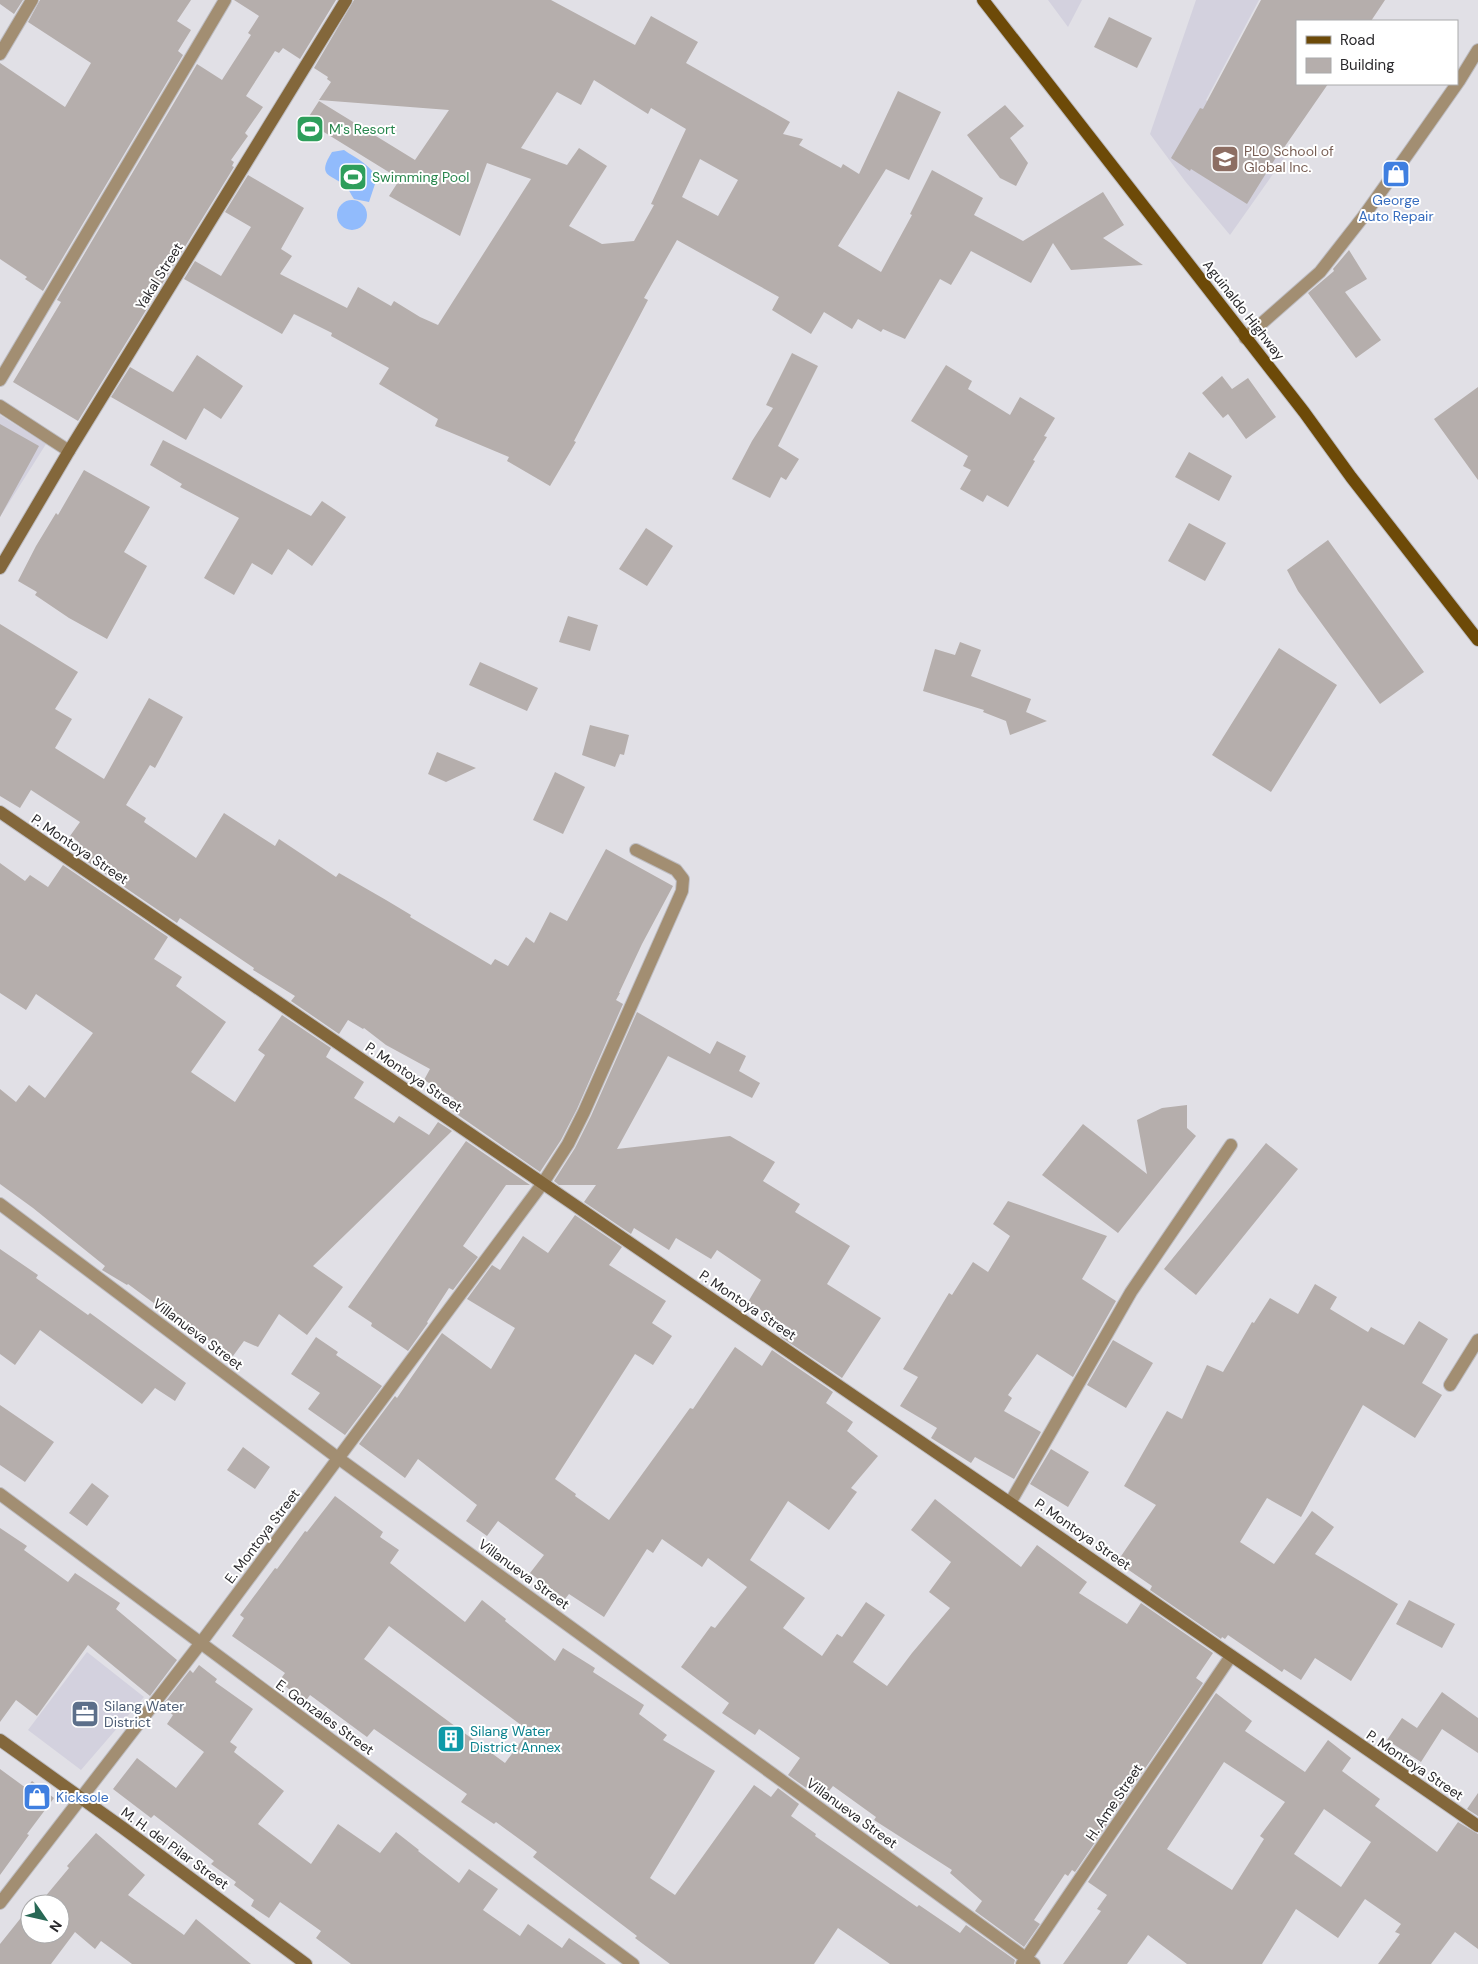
<svg xmlns="http://www.w3.org/2000/svg" width="1478" height="1964" viewBox="0 0 1478 1964" font-family="'DM Sans',sans-serif">
<style>
.built{fill:#d3d1de}
.water{fill:#91bbfc}
.building{fill:#b5aeac;fill-rule:evenodd}
.lines{fill:none;stroke-linecap:round;stroke-linejoin:round}
.street-casing{stroke:#bdbcc1;stroke-width:14}
.secondary-casing{stroke:#bdbcc1;stroke-width:14}
.primary-casing{stroke:#bdbcc1;stroke-width:14}
.street{stroke:#a28e72;stroke-width:12}
.secondary{stroke:#83673b;stroke-width:12}
.primary{stroke:#6d4a08;stroke-width:12}
.labels{text-anchor:middle;stroke-width:4;stroke-linejoin:round;paint-order:stroke}
.leisure-label{font-size:14px;fill:#27864d;stroke:#fff;text-anchor:start}
.education-label{font-size:14px;fill:#785e54;stroke:#fff;text-anchor:start}
.shop-label{font-size:14px;fill:#366cbe;stroke:#fff}
.street-label{font-size:14px;fill:#2b2a2d;stroke:#fff}
.service-label{font-size:14px;fill:#4e5e75;stroke:#fff;text-anchor:start}
.culture-label{font-size:14px;fill:#0d838f;stroke:#fff;text-anchor:start}
</style>
<rect width="100%" height="100%" fill="#e1e0e6"/>
<path class="built" d="M1048,0H1082L1068,27Z
M1196,0H1259L1206,100L1223,116L1285,157L1230,235L1185,181L1150,134Z
M0,415L46,444L0,517Z
M87,1652L144,1697L81,1770L28,1730Z"/>
<path class="water" d="M344,150C357,159 368,163 377,178L369,202L354,199C351,195 349,189 345,185C329,174 317,176 332,152Z
M337 215a15 15 0 1 1 30 0a15 15 0 1 1-30 0Z"/>
<path class="building" d="M0,0H23L14,14L0,4Z
M40,0H191L177,21L191,30L178,51L183,55L43,291L25,279L27,277L0,259V63L65,107L91,63L28,22Z
M234,0H336L300,59L283,48L279,53L275,51L246,96L263,107L245,133L248,136L231,160L234,162L232,166L234,167L78,421L13,382L61,302L57,300L197,64L222,80L251,35L248,33L259,16Z
M354,0H551L635,45L651,16L698,42L686,63L790,122L783,134L803,139L799,145L841,168L843,164L859,174L898,91L941,112L909,180L886,169L838,246L881,272L912,215L910,214L932,170L983,198L974,215L1023,241L1103,192L1124,225L1103,238L1143,265L1071,270L1053,243L1031,283L971,251L951,285L940,279L905,339L883,329L881,332L858,319L852,329L824,312L811,334L772,310L779,297L677,240L644,298L648,300L574,441L576,442L550,486L507,461L509,457L435,426L438,419L379,384L389,368L331,336L332,333L294,314L282,334L184,279L195,261L221,276L251,227L225,212L248,175L304,208L281,249L292,256L280,274L347,308L358,287L391,306L394,301L420,317L438,325L531,179L487,163L460,236L389,196L400,179L306,121L319,101L415,160L449,110L319,100L331,82L327,79L328,77L314,68ZM594,80L648,114L651,108L686,129L651,204L654,205L634,241L602,244L569,226L607,166L579,148L567,165L521,148L557,92L581,105ZM700,159L738,180L718,216L682,197Z
M1261,0H1385L1371,21H1297V84H1328L1281,152L1280,151L1247,204L1191,169L1190,171L1171,158L1200,108L1203,109Z
M1109,17L1152,38L1137,68L1094,47Z
M1005,105L1024,126L1010,138L1028,163L1016,186L1000,178L967,135Z
M1349,250L1367,279L1345,292L1381,340L1356,358L1308,293L1334,271L1333,269Z
M792,353L818,366L778,446L799,459L786,480L781,477L770,498L732,479L752,441L773,408L766,405Z
M197,355L243,386L221,419L204,408L186,440L111,397L130,367L173,392Z
M946,365L972,381L968,389L1010,415L1020,397L1055,418L1044,436L1047,437L1033,460L1035,461L1008,507L987,495L983,502L960,489L971,470L963,466L968,456L911,421Z
M1222,376L1232,389L1248,378L1276,417L1246,439L1228,414L1223,418L1202,393Z
M1478,387V480L1434,419Z
M0,424L39,446L0,517Z
M163,440L311,516L322,501L346,517L312,566L288,549L272,575L252,563L234,595L204,578L239,518L180,487L182,484L150,465Z
M1189,452L1232,476L1219,501L1175,477Z
M84,470L150,507L124,552L147,566L107,639L69,618L35,595L37,592L18,581L36,546L56,513L58,515Z
M1189,523L1226,543L1205,581L1168,561Z
M646,528L673,546L647,586L619,569Z
M1328,540L1424,672L1380,704L1298,591L1287,570Z
M568,616L598,625L590,651L559,642Z
M0,624L78,672L55,709L72,719L55,748L104,779L149,698L183,717L155,768L150,765L126,805L146,818L144,822L196,858L224,813L275,846L279,839L336,877L339,873L386,900L411,915L410,917L491,965L495,959L508,966L526,937L534,943L550,912L567,921L606,849L673,886L642,944L619,993H620L616,1000L623,1004L577,1109L561,1140L540,1172L448,1108L454,1098L424,1080L430,1069L386,1045L364,1028L363,1029L348,1020L339,1034L291,1001L295,996L253,970L254,968L180,918L177,923L73,852L80,843L70,836L80,822L31,790L20,808L0,796Z
M960,642L981,650L971,676L1031,699L1026,712L1047,721L1010,735L1006,721L983,712L984,710L923,691L935,649L955,655Z
M1279,648L1337,685L1271,792L1212,755Z
M480,662L538,688L527,711L469,685Z
M590,725L629,735L624,755L620,754L615,767L582,755Z
M437,752L476,768L446,782L428,774Z
M555,772L585,787L563,834L533,820Z
M0,863L25,881L30,875L48,887L63,865L168,937L154,959L182,977L176,986L226,1022L191,1072L235,1102L265,1055L258,1050L282,1015L331,1048L326,1057L364,1082L354,1098L394,1123L399,1116L429,1135L438,1122L452,1131L313,1266L343,1287L307,1335L279,1314L258,1347L244,1341L233,1356L174,1318L128,1284L127,1285L102,1270L105,1266L33,1208L0,1184V1089L16,1102L29,1085L45,1098L93,1033L36,994L26,1010L0,993Z
M637,1012L710,1054L717,1041L746,1056L739,1071L760,1083L752,1098L668,1056L617,1149L730,1136L775,1162L763,1181L800,1204L795,1212L850,1246L827,1284L881,1318L842,1378L781,1337L788,1327L748,1302L761,1280L717,1250L711,1259L676,1238L669,1250L634,1228L631,1234L584,1202L596,1185H559L554,1181L575,1148L591,1116Z
M1187,1105V1128L1196,1136L1118,1233L1042,1175L1083,1124L1147,1174L1137,1120L1162,1108Z
M466,1141L530,1185H506L463,1246L478,1257L453,1290L449,1288L427,1322L428,1323L408,1351L371,1326L372,1323L348,1307Z
M1266,1143L1298,1169L1196,1295L1164,1269Z
M1008,1201L1107,1236L1082,1279L1116,1301L1073,1377L1037,1354L1008,1395L1012,1398L1004,1411L1041,1432L1014,1479L975,1457L971,1463L931,1438L937,1428L900,1406L918,1377L903,1369L949,1293L952,1295L973,1262L988,1272L1010,1236L993,1224Z
M575,1215L622,1247L609,1265L666,1301L652,1323L672,1336L653,1365L635,1354L555,1479L576,1494L575,1496L609,1520L690,1408L693,1409L735,1347L762,1366L772,1350L833,1392L826,1403L853,1422L847,1431L878,1456L851,1488L857,1492L829,1530L788,1501L750,1560L805,1598L783,1628L822,1656L837,1634L842,1637L866,1602L885,1615L853,1662L887,1686L912,1653L950,1608L929,1592L951,1562L911,1530L935,1499L1021,1567L1037,1545L1087,1582L1079,1593L1127,1624L1141,1603L1213,1653L1196,1678L1203,1683L1075,1872L1072,1870L1068,1876L1065,1874L1034,1920L1040,1924L1024,1947L975,1911L982,1901L950,1873L952,1870L874,1820L876,1817L833,1786L829,1791L816,1781L809,1790L788,1775L800,1758L759,1729L755,1735L722,1713L729,1703L681,1667L711,1626L715,1628L747,1587L708,1558L702,1567L662,1539L653,1553L647,1549L604,1617L569,1594L565,1599L530,1573L544,1555L498,1521L487,1536L466,1521L477,1505L418,1459L405,1478L359,1444L395,1396L397,1398L442,1333L491,1369L515,1328L467,1299L492,1265L500,1270L523,1236L548,1253Z
M0,1249L38,1275L36,1278L88,1315L90,1313L186,1383L175,1401L155,1388L142,1404L40,1330L15,1365L0,1354Z
M1315,1284L1337,1297L1330,1309L1368,1332L1371,1327L1404,1345L1419,1321L1448,1339L1422,1383L1442,1395L1415,1438L1363,1405L1301,1517L1267,1498L1240,1542L1274,1564L1312,1511L1334,1527L1315,1554L1398,1604L1351,1681L1315,1658L1301,1680L1284,1669L1282,1672L1228,1635L1225,1639L1222,1637L1221,1639L1150,1590L1152,1586L1117,1562L1156,1505L1124,1486L1167,1411L1182,1419L1207,1365L1223,1372L1252,1322L1254,1323L1270,1298L1298,1314Z
M316,1337L338,1352L336,1355L382,1386L345,1435L308,1409L320,1393L291,1374Z
M1113,1340L1153,1363L1126,1408L1087,1385Z
M0,1405L54,1442L25,1482L0,1465Z
M243,1447L270,1467L255,1489L227,1470Z
M1051,1449L1089,1472L1068,1507L1030,1484Z
M92,1483L109,1496L87,1526L69,1513Z
M335,1496L383,1532L380,1537L399,1550L390,1563L465,1622L482,1600L506,1619L505,1621L555,1661L563,1648L595,1668L593,1672L644,1705L639,1714L667,1735L663,1740L715,1771L650,1878L675,1895L754,1785L771,1797L778,1788L799,1804L791,1816L816,1834L815,1836L917,1907L919,1905L960,1933L966,1925L1015,1960L1014,1964H890L838,1928L814,1964H670L635,1938L637,1936L533,1857L537,1852L496,1822L494,1824L461,1802L467,1794L374,1729L367,1737L310,1695L305,1702L279,1681L285,1673L232,1636L244,1618L240,1615L275,1568L277,1569L305,1531L307,1532ZM389,1626L529,1731L505,1763L364,1659Z
M0,1528L27,1546L24,1550L68,1582L75,1573L120,1603L116,1609L177,1660L150,1696L88,1645L37,1716L16,1700L0,1722Z
M1409,1600L1455,1624L1442,1648L1396,1624Z
M199,1665L217,1679L215,1682L253,1709L230,1742L237,1747L234,1752L284,1791L258,1824L311,1864L338,1824L380,1853L396,1832L419,1850L418,1851L459,1883L469,1869L498,1889L483,1910L520,1936L528,1924L562,1948L569,1938L606,1964H351L316,1938L321,1931L280,1902L269,1918L251,1906L254,1900L234,1885L236,1882L211,1864L214,1861L154,1815L151,1818L113,1789L137,1758L176,1788L204,1752L167,1724L173,1715L162,1706L190,1670L193,1673Z
M1442,1692L1478,1718V1753L1442,1729L1421,1762L1387,1740L1402,1718L1417,1728Z
M1216,1693L1252,1721L1245,1731L1305,1772L1328,1740L1351,1758L1342,1771L1380,1799L1375,1806L1437,1852L1458,1822L1478,1834V1949L1455,1932L1431,1964H1378L1400,1934L1395,1932L1401,1924L1365,1899L1338,1938L1296,1909L1262,1964H1187L1148,1935L1127,1964H1063L1101,1911L1097,1909L1107,1895L1088,1882ZM1224,1762L1285,1802L1260,1836L1264,1839L1232,1890L1167,1849ZM1324,1809L1371,1842L1341,1887L1294,1854Z
M0,1769L26,1788L32,1781L54,1798L27,1834L29,1835L0,1875Z
M1478,1793V1816L1467,1809Z
M96,1833L145,1875L128,1895L184,1935L196,1919L251,1964H132L101,1941L95,1949L75,1932L51,1964H0V1944L28,1909L30,1910V1934H60V1904H39L69,1868L67,1866Z"/>
<g class="lines">
<defs>
<path id="street" d="M0,54L32,0
M1245,338L1320,272L1363,217L1412,148L1459,81L1478,50
M0,380L225,0
M0,406L69,451
M0,1204L338,1458L1034,1964
M1450,1385L1478,1340
M0,1494L633,1964
M1010,1503L1131,1292L1231,1145
M0,1903L200,1644L543,1183L568,1144L584,1112L682,891L683,879L676,870L636,850
M1022,1964L1231,1656"/>
<path id="secondary" d="M0,568L69,451L346,0
M0,812L1010,1503L1478,1826
M0,1740L123,1828L306,1964"/>
<path id="primary" d="M983,0L1304,412L1351,477L1478,640"/>
</defs>
<use href="#street" class="street-casing"/>
<use href="#secondary" class="secondary-casing"/>
<use href="#primary" class="primary-casing"/>
<use href="#street" class="street"/>
<use href="#secondary" class="secondary"/>
<use href="#primary" class="primary"/>
</g>
<defs>
<symbol id="stadium-square" viewBox="-11 -11 22 22"><rect x="-9" y="-9" width="18" height="18" rx="4" fill="#2e9e5b" stroke="#fff"/><path d="M0-5a6.5 5 0 1 0 0 10a6.5 5 0 1 0 0-10ZM-3.5-1.8h7v3.6h-7Z" fill="#fff"/></symbol>
<symbol id="school-square" viewBox="-11 -11 22 22"><rect x="-9" y="-9" width="18" height="18" rx="4" fill="#8d6e63" stroke="#fff"/><path d="M0-5L7-2L0 1L-7-2ZM-4 1L0 2.5L4 1V4Q0 6-4 4Z" fill="#fff"/></symbol>
<symbol id="shop-square" viewBox="-11 -11 22 22"><rect x="-9" y="-9" width="18" height="18" rx="4" fill="#3f7fe0" stroke="#fff"/><path d="M-5-2.5h2.3a2.7 3.5 0 0 1 5.4 0H5L5.5 6h-11ZM-1.5-2.5h3a1.5 2.3 0 0 0-3 0Z" fill="#fff"/></symbol>
<symbol id="office-square" viewBox="-11 -11 22 22"><rect x="-9" y="-9" width="18" height="18" rx="4" fill="#5c6f8a" stroke="#fff"/><path d="M-6-3h4V-5.5h4V-3h4V5H-6ZM-1-4.5V-3h2v-1.5ZM-6 0V1H6V0Z" fill="#fff"/></symbol>
<symbol id="building-square" viewBox="-11 -11 22 22"><rect x="-9" y="-9" width="18" height="18" rx="4" fill="#0f9aa8" stroke="#fff"/><path d="M-4-6H4V6H1V3H-1V6H-4ZM-2.5-4.3h1.7v1.8h-1.7ZM.8-4.3h1.7v1.8H.8ZM-2.5-1h1.7V.8h-1.7ZM.8-1h1.7V.8H.8Z" fill="#fff"/></symbol>
</defs>
<g fill-rule="evenodd">
<use href="#stadium-square" x="294" y="113" width="32" height="32"/>
<use href="#school-square" x="1209" y="143" width="32" height="32"/>
<use href="#shop-square" x="1380" y="158" width="32" height="32"/>
<use href="#stadium-square" x="337" y="161" width="32" height="32"/>
<use href="#office-square" x="69" y="1698" width="32" height="32"/>
<use href="#building-square" x="435" y="1723" width="32" height="32"/>
<use href="#shop-square" x="21" y="1781" width="32" height="32"/>
</g>
<g class="labels">
<g class="leisure-label">
<text x="329" y="134">M's Resort</text>
<text x="372" y="182">Swimming Pool</text>
</g>
<g class="education-label">
<text x="1244" y="156">PLO School of<tspan x="1244" dy="16">Global Inc.</tspan></text>
</g>
<g class="shop-label">
<text x="1396" y="205">George<tspan x="1396" dy="16">Auto Repair</tspan></text>
<text x="56" y="1802" text-anchor="start">Kicksole</text>
</g>
<g class="street-label">
<text transform="translate(159 276) rotate(-58)" y="5">Yakal Street</text>
<text transform="translate(1244 310) rotate(52)" y="5">Aguinaldo Highway</text>
<text transform="translate(80 849) rotate(34)" y="5">P. Montoya Street</text>
<text transform="translate(414 1077) rotate(34)" y="5">P. Montoya Street</text>
<text transform="translate(748 1305) rotate(34)" y="5">P. Montoya Street</text>
<text transform="translate(198 1334) rotate(37)" y="5">Villanueva Street</text>
<text transform="translate(1083 1534) rotate(35)" y="5">P. Montoya Street</text>
<text transform="translate(262 1536) rotate(-53)" y="5">E. Montoya Street</text>
<text transform="translate(524 1574) rotate(36)" y="5">Villanueva Street</text>
<text transform="translate(325 1717) rotate(36)" y="5">E. Gonzales Street</text>
<text transform="translate(1415 1765) rotate(34)" y="5">P. Montoya Street</text>
<text transform="translate(1114 1802) rotate(-56)" y="5">H. Ame Street</text>
<text transform="translate(852 1813) rotate(36)" y="5">Villanueva Street</text>
<text transform="translate(175 1848) rotate(36)" y="5">M. H. del Pilar Street</text>
</g>
<g class="service-label">
<text x="104" y="1711">Silang Water<tspan x="104" dy="16">District</tspan></text>
</g>
<g class="culture-label">
<text x="470" y="1736">Silang Water<tspan x="470" dy="16">District Annex</tspan></text>
</g>
</g>
<rect x="1296" y="20" width="162" height="65" fill="#ffffff" stroke="#aaaaab"/>
<rect x="1306" y="36" width="25" height="8" fill="#6d4a08" stroke="#aaaaab"/>
<text x="1340" y="45" font-size="15" fill="#2b2a2d">Road</text>
<rect x="1306" y="58" width="25" height="15" fill="#b5aeac" stroke="#aaaaab"/>
<text x="1340" y="70" font-size="15" fill="#2b2a2d">Building</text>
<g transform="translate(45 1919) rotate(124)"><circle r="24" fill="#ffffff" stroke="#aaaaab"/>
<path d="M0-4L9 19L0 12L-9 19Z" fill="#286855"/>
<text y="-8" font-size="14" font-weight="bold" text-anchor="middle" fill="#2b2a2d">N</text>
</g>
</svg>
